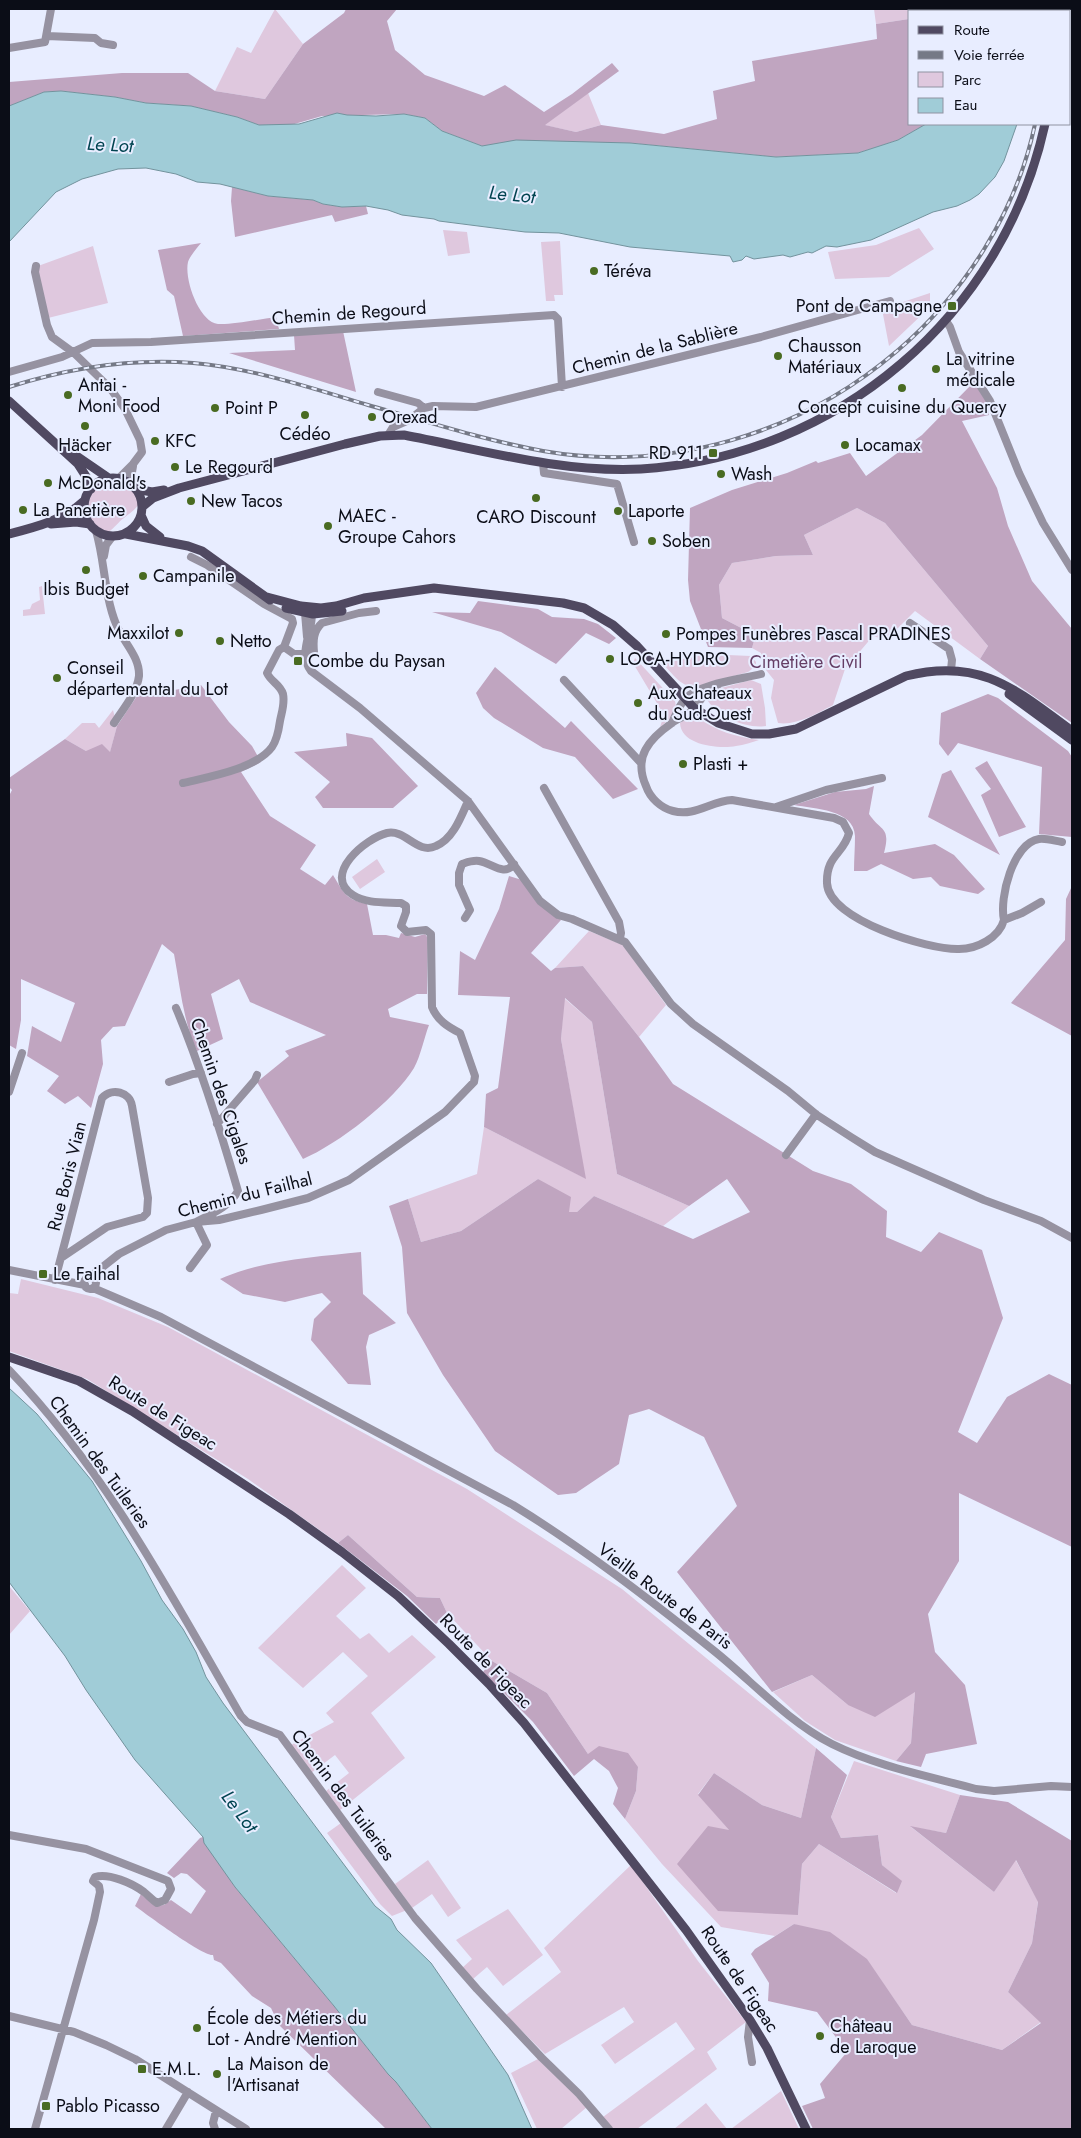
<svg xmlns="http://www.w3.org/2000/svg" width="1081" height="2138" viewBox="0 0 1081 2138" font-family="Jost,sans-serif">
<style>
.green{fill:#dfc8de}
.forest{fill:#c0a5c0}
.water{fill:#a0ccd7;stroke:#73939d}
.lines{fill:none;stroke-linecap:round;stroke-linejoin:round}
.minor{stroke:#9692a1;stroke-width:8}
.major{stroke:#504961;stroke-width:9}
.rail-casing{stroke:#757986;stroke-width:4}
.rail{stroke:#e8edff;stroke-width:2;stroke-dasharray:5.5;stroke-linecap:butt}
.poi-dot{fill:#496b22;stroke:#e8edff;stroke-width:2}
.labels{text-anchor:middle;stroke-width:4;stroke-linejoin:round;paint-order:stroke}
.poi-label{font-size:18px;fill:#0b0d17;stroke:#e8edff;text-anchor:start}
.street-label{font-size:18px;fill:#0b0d17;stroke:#e8edff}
.park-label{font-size:18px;fill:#653e65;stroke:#e8edff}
.water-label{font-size:19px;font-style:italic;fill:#004350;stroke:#e8edff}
</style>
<rect width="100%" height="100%" fill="#e8edff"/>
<path class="green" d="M275,9L303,44L265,99L215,91L237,47L251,53Z
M874,9H955V11H910V21L909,19L876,24Z
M588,93L601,125L576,132L544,125Z
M919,228L934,249L889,277L835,279L828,252L876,245Z
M443,230L467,232L470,253L448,256Z
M560,241L563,295H554L555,301H546L541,242Z
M93,246L108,303L48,318L36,271L38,266Z
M930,293V307L889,346L882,309Z
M110,481C125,480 137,489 139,504C134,511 130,513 124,518C118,522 115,528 108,532C81,523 82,488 110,481Z
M857,508L885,523L988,646L980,659L915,611L886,640L873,636L845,669L833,705C818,713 796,726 778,723L771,698L774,680L766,670L761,653L752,648L754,641L747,631L722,618L719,585L732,563L776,556L813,555L804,535Z
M42,586L45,614L23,616V610L30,609L32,604L40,600L39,587Z
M704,654L751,656L756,662V666L748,672L694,687C680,686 672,673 663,664Z
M635,658L671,697L672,696C682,708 669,720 660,727L664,715L633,663Z
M751,680L761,684L765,708L766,726C746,729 719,717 708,701H705L710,691Z
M113,710L117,726L110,753L86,751L65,739L82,723H95L99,728Z
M697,717C716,731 736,737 759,740C752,742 744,745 736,746C720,749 681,746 680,723L687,718Z
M377,859L385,872L360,889L352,877Z
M589,931L623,945L666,1005L639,1037L583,966L555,968Z
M564,998L592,1022L617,1174L689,1206L663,1226L594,1196L577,1212H569L538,1179L461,1231L421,1242L408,1199L477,1174L484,1127L585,1178L561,1039Z
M21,1279L98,1298L168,1327L467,1489L622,1589L816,1748L801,1818L762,1805L714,1773L698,1794L730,1831L798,1915L802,1864L819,1844L896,1893L901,1881L882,1865L878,1835L841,1838L831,1817L854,1761L960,1795L946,1833L911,1827L994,1892L1015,1859L1038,1901L1032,1943L1008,1992L1041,2022L1002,2050L912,2025L867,1960L794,1924L775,1936L721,1927L662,1864L625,1819L636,1791L638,1767L588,1754L547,1693L492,1661L447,1613L440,1598L417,1597L348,1535L338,1543L248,1479L87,1379L9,1351V1293L18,1294Z
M342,1565L366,1588L336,1616L360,1639L369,1633L389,1653L412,1635L436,1657L371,1713L405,1758L339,1811L326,1791L349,1773L335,1755L311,1773L291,1745L334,1722L326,1713L368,1676L343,1652L303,1688L258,1648Z
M9,1586L30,1611L9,1635Z
M812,1675L848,1705L915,1692L911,1743L896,1761L835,1740L805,1721L773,1692Z
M341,1823L407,1910L392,1916L380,1904L327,1833Z
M428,1860L461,1908L448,1917L432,1894L412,1908L395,1884Z
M631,1865L698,1961L746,2022L707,2052L717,2069L637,2129H613L603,2117L695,2049L676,2022L615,2064L601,2045L634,2022L624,2007L545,2054L506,2015L561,1972L544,1948Z
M508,1909L543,1955L503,1986L487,1967L473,1979L462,1968L472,1959L456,1940Z
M538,2059L587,2107L561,2129H537L511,2073Z
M781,2091L799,2129H731Z
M706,2103L727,2129H674Z"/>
<path class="forest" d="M346,9H397L387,21L395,50L425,75L484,96L505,85L544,112L572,94L612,63L619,71L545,125L576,132L601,125L664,134L717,119L713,91L755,81L752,61L877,39L876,24L909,19L910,124H926L898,140L858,153L776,157L630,143L482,146L442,131L425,118L404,114L322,116L291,125H259L237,117L191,106L146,103L115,97L61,91L44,92L9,106V82L122,73H188L215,91L265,99L303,44L344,13Z
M232,187L268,196L313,200L323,204L342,207L366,206L368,214L335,222L332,215L235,237L231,201Z
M201,243C197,248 190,256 188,262C184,279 199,322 218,324C231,325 261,319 276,317L279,329L183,336L174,296L167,290L158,250Z
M343,331L356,392L229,353L295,350L294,335Z
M971,373L989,405V415L962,421L997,488L1008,526L1032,581L1072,629V723L980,659L988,646L885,523L857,508L804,535L813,555L776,556L732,563L719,585L722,618L747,631L754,641L752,648L708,647L690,601L688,580L690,508L732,490L787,473L816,461L818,463L850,453L866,476L922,435L970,386Z
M478,601L538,609L552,617L584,619L598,624L616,638L609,644L586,633L556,664L501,632L432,612L470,613Z
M495,667L565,728L571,721L638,789L613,799L575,757L543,748L494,718L483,708L476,693Z
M201,685L229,722L252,746L261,762L241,772L270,816L316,845L300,869L325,885L333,875C344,893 345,899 367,904L373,935H386L399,938L401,933L415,937L425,934L428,938L427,994H417L388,1009L390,1017L429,1025C424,1038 421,1055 414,1068C394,1101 338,1144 303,1159L257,1082L289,1056L285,1051L326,1035L250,1002L239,979L211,994L223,1039L197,1051C183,1021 180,986 174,954L162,944L125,1026L113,1027L101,1040L103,1064L91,1108L78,1096L65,1104L47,1091L59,1076L27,1056L32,1026L61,1042L75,1003L21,979V1020L16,1049L9,1045V796L12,790L9,787V778L65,739L86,751L102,744L110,752L117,726L141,690L169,691Z
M988,694L998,698L1068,751L1072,757V837L1039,834L1042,767L958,743L948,756L939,744L941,713Z
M346,733L372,738L418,786L393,808H323L315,797L330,782L294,752L347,746Z
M987,761L1026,827L999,837L981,795L991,789L975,768Z
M951,770L1000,855L928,817L942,774Z
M874,786L869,814C881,832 891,826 884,853L935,844L954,855L985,889L978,894L940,886L931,877L913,879L881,864L867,871H854C854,859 855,848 855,836C854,809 814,809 794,805L835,792L866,789Z
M509,876L522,880L561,920L531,953L551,971L555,968L583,966L639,1037L673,1084L813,1171L851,1184L887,1211L886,1237L921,1252L939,1232L982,1250L1003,1318L958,1432L977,1443L1007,1397L1049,1374L1072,1385V1547L959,1493V1561L928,1614L935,1652L965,1685L977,1744L926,1754L921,1767L896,1761L911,1743L915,1692L875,1717L848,1705L812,1675L772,1692L677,1572L737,1506L704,1437L649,1409L629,1415L619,1464L576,1493L558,1495L495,1451L443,1375L407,1313L402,1247L389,1206L408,1199L421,1242L461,1231L538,1179L571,1197L569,1212H577L594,1196L693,1239L750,1212L727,1179L689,1206L617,1174L592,1022L565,998L561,1039L586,1179L484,1127L486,1094L498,1088L510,997L458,995L460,951L475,960L499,909Z
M1072,886V1036L1011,1003L1065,940L1066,899Z
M361,1252L363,1294L396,1323L369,1335L366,1347L371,1385L348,1384L311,1340L314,1319L331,1302L322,1293L285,1302L243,1294L220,1279C262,1260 316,1257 361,1252Z
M348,1535L417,1597L440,1598L447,1613L436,1624L407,1596L338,1543Z
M492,1661L547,1693L588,1754L599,1746L628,1753L638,1767L636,1791L625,1819L613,1804L618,1788L609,1771L594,1759L574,1776L533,1722L483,1672Z
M816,1748L847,1775L831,1817L841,1838L878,1835L882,1865L902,1881L897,1893L819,1844L802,1864L798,1915L718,1911L677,1864L708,1826L729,1830L698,1795L714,1773L762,1805L801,1818Z
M960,1795L1008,1802L1072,1841V2129H813L802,2106L825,2098L820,2084L847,2052L817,2012L768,2001L769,1983L751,1954L755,1949L794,1924L830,1932L867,1959L912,2025L1002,2050L1041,2023L1008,1992L1032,1943L1038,1902L1016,1860L994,1892L910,1826L946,1833Z
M203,1837L235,1887L334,2006L388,2074L396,2082L432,2129H386L279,2025L271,2008L252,1996L221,1963L214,1960L213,1955C204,1957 146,1914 135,1906L141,1894L155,1906L164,1905L171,1900L191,1914L206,1891L187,1874L181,1873L174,1878L167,1873L200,1838Z"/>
<path class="water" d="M61,91L115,97L146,103L191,106L237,117L259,125L299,124L337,113L347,115L376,116L404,114L425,118L442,131L482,146L516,140L630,143L776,157L858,153L898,140L926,124H1017L1004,161L995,177L979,194L970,200L957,206L933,212L871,240L837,247L826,246L812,253L808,252L790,257L783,255L754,259L746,256L742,260L733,262L730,256L630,247L559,233L525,232L439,221L434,219L402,215L388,210L366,206L342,207L323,204L313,200L268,196L220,184L197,182L176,174L146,168L118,169L82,179L56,192L9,242V106L44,92Z
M9,1388L37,1414L92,1481L141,1561L162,1600L183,1629L196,1652L206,1677L223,1703L375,1906L391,1919L397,1930L431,1963L508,2075L532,2129H432L396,2082L388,2074L334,2006L235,1887L204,1843L203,1837L135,1760L86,1690L65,1656L9,1582Z"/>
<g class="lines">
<path class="minor" d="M47,36L95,38L101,43L113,45
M9,48L45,42L51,9
M36,266L35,272L47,325L52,337L74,353L110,388L125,409L140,440L142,452L133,464L118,479
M946,321L950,327L959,352L990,401L1019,473L1043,523L1072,570
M9,372L62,357L92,343L151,342L554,315L558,319L562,387
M378,392L418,403L424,408
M388,435L393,427L409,420L424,408L433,406L476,407L761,337L890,301
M543,463L544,473L617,484L634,542
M130,484L133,466
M96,531C105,562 104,594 116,624C122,641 140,656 139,676C137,693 123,709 114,723
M104,556L106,545L112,537
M191,557L207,565L264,604L292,619L293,623L284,647
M910,623L949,649L952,660L951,670
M307,637L305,613L311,608C316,628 296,652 311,671L360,708L468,801L540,901L558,915L572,919L625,942L671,1004L693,1024L788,1091L817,1115L851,1137L875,1152L984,1200L1041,1221L1072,1238
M284,647L294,654H306
M306,652H314C313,641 313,631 322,623L359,613L376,611
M564,680L641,763
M719,684C700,692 703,702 689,713C684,717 677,719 672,723C649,739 633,757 646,786C650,798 661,808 673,811C695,817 711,801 732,800L834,818L843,822L849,833C844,854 826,855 827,883C828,920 929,950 959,949C977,949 999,938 1004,920L1022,913L1041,902
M672,723C676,714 679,705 686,698C699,684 742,679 761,674
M183,783C208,777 256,769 272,747C277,740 279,728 280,721C282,711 285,703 283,694C280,684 271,682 267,673L279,650L284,647
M544,788L619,922L621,933L620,938
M776,807L826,790L882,778
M465,918L470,910L459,885V873L462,864C468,862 473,860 479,861C492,863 504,877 514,864
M1004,920C999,898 1013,843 1039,839C1046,838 1055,841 1062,842
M176,1008C201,1067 220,1129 238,1191C229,1207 211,1214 196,1222L207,1245L190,1268
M169,1082L193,1074L201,1073
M9,1092L22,1053
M217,1124L255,1080L257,1075
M786,1155L816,1114
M9,1270L85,1285
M90,1277L119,1254L166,1230L196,1222L219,1220L261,1210L308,1198L349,1180L445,1112L474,1082L475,1076L460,1033C448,1027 437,1020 432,1007L431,934L426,930L407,932L401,926L406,912V906L401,903C385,902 367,904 353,895C321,875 366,838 387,833C406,829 417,855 436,846C453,839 461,817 468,801
M84 1283a6 6 0 1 1 12 0a6 6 0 1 1-12 0Z
M55,1280L66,1238L102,1098C112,1087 130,1092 132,1106L148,1198L147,1213L143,1217L107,1227L61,1258
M93,1288L161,1317L513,1505C583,1548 649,1599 713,1650C752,1681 786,1720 832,1744C876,1766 928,1776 976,1789L994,1791L1051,1786L1072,1787
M9,1370C106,1471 171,1595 241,1716L247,1722L280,1735L415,1918L477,1989L542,2058L579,2094L609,2129
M9,1835L86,1849L168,1881L171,1889L165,1900L157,1903C152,1900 149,1896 144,1892C132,1883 109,1873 95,1877L93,1881L99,1886L100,1892L94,1920L35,2129
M9,2016L74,2032L106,2045L135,2059L246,2129
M750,2020L748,2037L752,2062
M166,2129L188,2092
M215,2129L213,2123L216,2111"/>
<path class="major" d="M1056,11V9
M9,401L78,464L87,478L91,489
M75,455L110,479
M84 507a29 29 0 1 1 58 0a29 29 0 1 1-58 0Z
M136,489L152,492L164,490
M142,507L153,498L179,488L345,444L380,436L404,435C482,450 561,473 641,469C837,457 1003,316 1045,124
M141,515L146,526L160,537
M51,524L76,522L90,524
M9,534C36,527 64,520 84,501
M126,534L188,546L202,551L270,600
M267,597L301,606L321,608L336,606L364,598L434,588L563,603L584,608L613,625L637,646L694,708L718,723L752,734H769L796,729L906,676C981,657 1016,690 1072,731
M286,608L313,614L342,611
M1009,694L1072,740
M9,1357L79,1381L132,1411L289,1514L342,1552L398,1596L449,1644L489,1684L524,1723L686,1930L750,2020L767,2048L806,2129"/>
<defs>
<path id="rail" d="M1045,11V9
M9,387C69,368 129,358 193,363C252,368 311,388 368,405C426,421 483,440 543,451C669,473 800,434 897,351C964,294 1017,211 1035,124"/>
</defs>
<use href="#rail" class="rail-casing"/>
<use href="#rail" class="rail"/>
</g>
<g class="poi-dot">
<circle cx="594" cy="271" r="5"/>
<rect x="947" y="301" width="10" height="10" rx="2.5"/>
<circle cx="778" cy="356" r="5"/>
<circle cx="936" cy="369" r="5"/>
<circle cx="902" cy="388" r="5"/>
<circle cx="68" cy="395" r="5"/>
<circle cx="215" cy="408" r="5"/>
<circle cx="305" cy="415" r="5"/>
<circle cx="372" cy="417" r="5"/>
<circle cx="85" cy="426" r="5"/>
<circle cx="155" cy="441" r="5"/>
<circle cx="845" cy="445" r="5"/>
<rect x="708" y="448" width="10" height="10" rx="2.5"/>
<circle cx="175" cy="467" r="5"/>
<circle cx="721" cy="474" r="5"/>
<circle cx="48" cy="483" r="5"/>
<circle cx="536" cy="498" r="5"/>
<circle cx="191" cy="501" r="5"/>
<circle cx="23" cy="510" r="5"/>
<circle cx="618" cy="511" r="5"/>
<circle cx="328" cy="526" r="5"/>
<circle cx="652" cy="541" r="5"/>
<circle cx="86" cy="570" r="5"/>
<circle cx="143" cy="576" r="5"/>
<circle cx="179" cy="633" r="5"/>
<circle cx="666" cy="634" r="5"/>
<circle cx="220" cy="641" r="5"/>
<circle cx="610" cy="659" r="5"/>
<rect x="293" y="656" width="10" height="10" rx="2.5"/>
<circle cx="57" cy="678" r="5"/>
<circle cx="638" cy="703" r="5"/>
<circle cx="683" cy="764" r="5"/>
<rect x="38" y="1269" width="10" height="10" rx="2.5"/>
<circle cx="197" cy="2028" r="5"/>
<circle cx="820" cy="2036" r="5"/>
<rect x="137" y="2064" width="10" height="10" rx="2.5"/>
<circle cx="217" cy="2074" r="5"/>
<rect x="41" y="2101" width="10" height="10" rx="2.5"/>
</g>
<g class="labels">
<g class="poi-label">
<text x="604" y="277">Téréva</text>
<text x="942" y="312" text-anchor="end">Pont de Campagne</text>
<text x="788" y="352">Chausson<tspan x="788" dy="21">Matériaux</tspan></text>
<text x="946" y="365">La vitrine<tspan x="946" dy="21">médicale</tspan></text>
<text x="78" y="391">Antai -<tspan x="78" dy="21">Moni Food</tspan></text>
<text x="902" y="413" text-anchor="middle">Concept cuisine du Quercy</text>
<text x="225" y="414">Point P</text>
<text x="382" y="423">Orexad</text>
<text x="305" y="440" text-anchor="middle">Cédéo</text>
<text x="165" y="447">KFC</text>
<text x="85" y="451" text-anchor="middle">Häcker</text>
<text x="855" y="451">Locamax</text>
<text x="703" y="459" text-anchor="end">RD 911</text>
<text x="185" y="473">Le Regourd</text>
<text x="731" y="480">Wash</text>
<text x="58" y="489">McDonald's</text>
<text x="201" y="507">New Tacos</text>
<text x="33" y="516">La Panetière</text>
<text x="628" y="517">Laporte</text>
<text x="338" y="522">MAEC -<tspan x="338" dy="21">Groupe Cahors</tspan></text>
<text x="536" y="523" text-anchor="middle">CARO Discount</text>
<text x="662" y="547">Soben</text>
<text x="153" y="582">Campanile</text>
<text x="86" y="595" text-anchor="middle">Ibis Budget</text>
<text x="169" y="639" text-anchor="end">Maxxilot</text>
<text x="676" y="640">Pompes Funèbres Pascal PRADINES</text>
<text x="230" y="647">Netto</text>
<text x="620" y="665">LOCA-HYDRO</text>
<text x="308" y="667">Combe du Paysan</text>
<text x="67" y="674">Conseil<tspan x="67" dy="21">départemental du Lot</tspan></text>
<text x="648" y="699">Aux Chateaux<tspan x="648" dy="21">du Sud-Ouest</tspan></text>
<text x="693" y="770">Plasti +</text>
<text x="53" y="1280">Le Faihal</text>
<text x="207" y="2024">École des Métiers du<tspan x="207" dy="21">Lot - André Mention</tspan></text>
<text x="830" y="2032">Château<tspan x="830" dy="21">de Laroque</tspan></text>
<text x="227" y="2070">La Maison de<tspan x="227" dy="21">l'Artisanat</tspan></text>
<text x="152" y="2075">E.M.L.</text>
<text x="56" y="2112">Pablo Picasso</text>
</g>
<g class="street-label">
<text transform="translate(349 313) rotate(-4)" y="6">Chemin de Regourd</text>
<text transform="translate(655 348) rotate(-14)" y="6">Chemin de la Sablière</text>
<text transform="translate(221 1091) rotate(71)" y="6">Chemin des Cigales</text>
<text transform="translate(67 1176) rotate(-76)" y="6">Rue Boris Vian</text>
<text transform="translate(245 1195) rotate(-14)" y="6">Chemin du Failhal</text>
<text transform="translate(163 1413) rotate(32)" y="6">Route de Figeac</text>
<text transform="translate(100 1462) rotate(54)" y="6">Chemin des Tuileries</text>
<text transform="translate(665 1596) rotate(37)" y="6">Vieille Route de Paris</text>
<text transform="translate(486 1661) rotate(46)" y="6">Route de Figeac</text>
<text transform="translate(343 1795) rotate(53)" y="6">Chemin des Tuileries</text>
<text transform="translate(740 1979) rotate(56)" y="6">Route de Figeac</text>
</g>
<g class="park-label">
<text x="806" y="668">Cimetière Civil</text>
</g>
<g class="water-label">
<text transform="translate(110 144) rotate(3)" y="7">Le Lot</text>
<text transform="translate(512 194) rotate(6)" y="7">Le Lot</text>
<text transform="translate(240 1811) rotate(53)" y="7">Le Lot</text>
</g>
</g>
<rect width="1081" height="2138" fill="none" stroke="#0b0d17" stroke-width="20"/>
<rect x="908" y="10" width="162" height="115" fill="#e8edff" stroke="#9093a2"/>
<rect x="918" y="26" width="25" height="8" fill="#504961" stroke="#9093a2"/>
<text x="954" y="35" font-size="15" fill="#0b0d17">Route</text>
<rect x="918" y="51" width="25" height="8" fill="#757986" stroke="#9093a2"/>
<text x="954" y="60" font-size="15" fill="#0b0d17">Voie ferrée</text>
<rect x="918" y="72" width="25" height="15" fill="#dfc8de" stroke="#9093a2"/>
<text x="954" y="85" font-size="15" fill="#0b0d17">Parc</text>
<rect x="918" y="98" width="25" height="15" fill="#a0ccd7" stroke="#9093a2"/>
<text x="954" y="110" font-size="15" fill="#0b0d17">Eau</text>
</svg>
